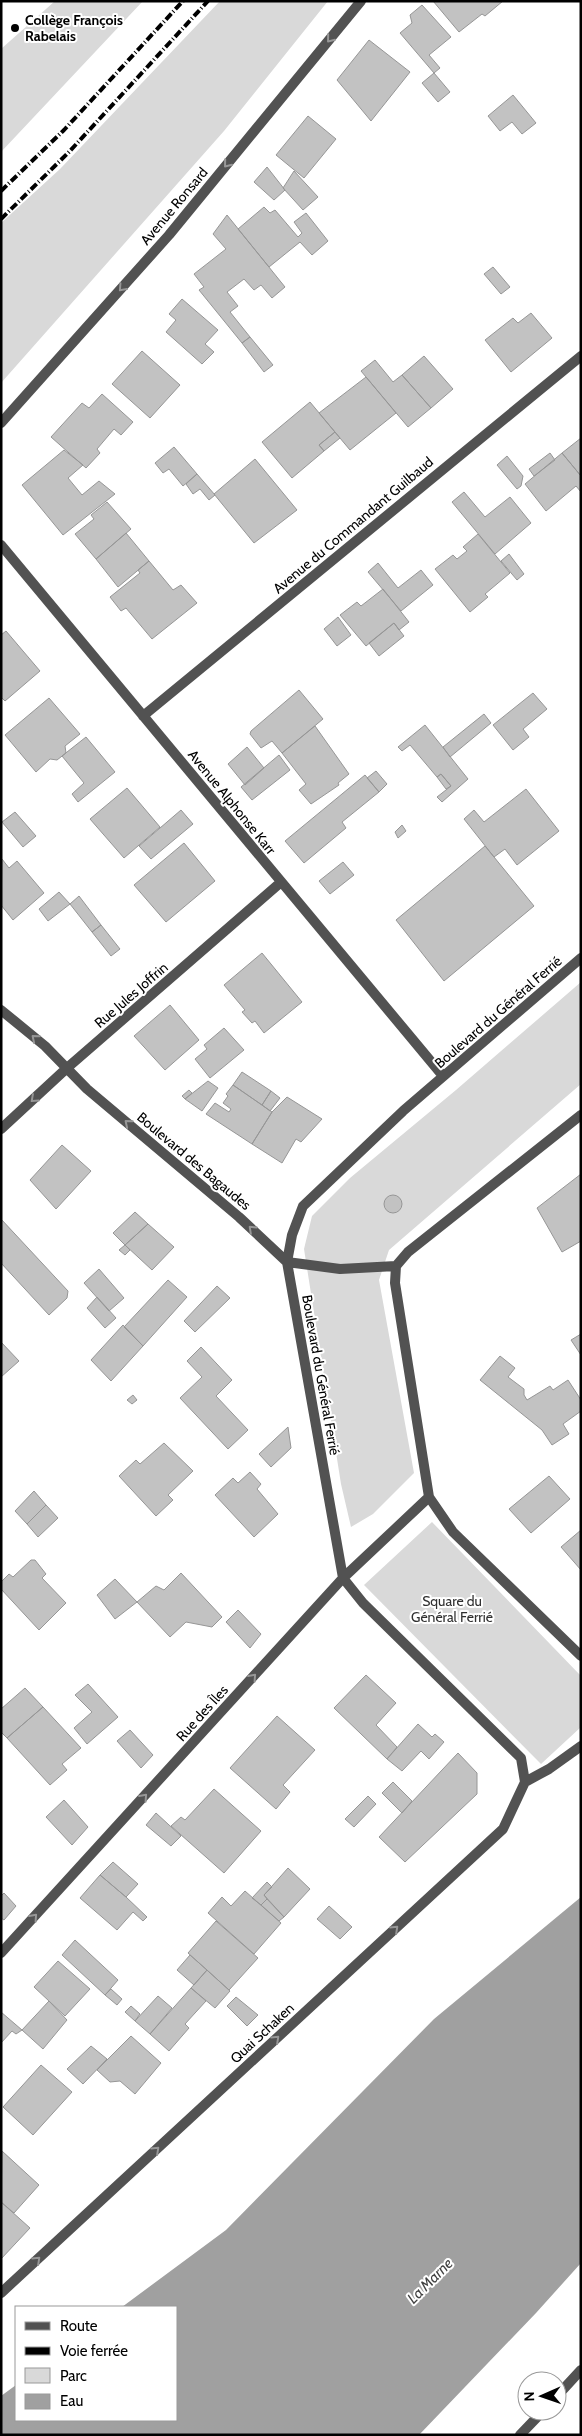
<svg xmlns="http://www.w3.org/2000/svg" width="582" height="2436" viewBox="0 0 582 2436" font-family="Cabin,sans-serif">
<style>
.green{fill:#d9d9d9}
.water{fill:#a0a0a0}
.building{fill:#c2c2c2;stroke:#969696}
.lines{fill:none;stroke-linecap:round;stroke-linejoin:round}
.minor{stroke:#525252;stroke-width:10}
.tertiary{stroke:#525252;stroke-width:10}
.rail{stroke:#000;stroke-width:4;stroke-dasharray:8 2.5 1 2.5;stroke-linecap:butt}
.oneway{stroke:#979797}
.poi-dot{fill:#000;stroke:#fff;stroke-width:2}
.labels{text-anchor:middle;stroke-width:4;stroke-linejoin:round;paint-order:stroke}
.poi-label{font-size:14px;font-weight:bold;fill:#000;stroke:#fff;text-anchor:start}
.street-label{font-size:14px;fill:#000;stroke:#fff}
.park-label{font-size:14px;fill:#303030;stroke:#fff}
.water-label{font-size:15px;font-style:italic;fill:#414141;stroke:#fff}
</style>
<rect width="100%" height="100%" fill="#fff"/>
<path class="green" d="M55,1H143L1,152V49Z
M220,1H328L224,131L1,383V223L60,169Z
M581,982V1084L389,1250L379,1280L414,1473L373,1514L351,1527L341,1484L304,1249L312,1216L350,1178L456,1090Z
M432,1522L581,1676V1727L541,1764L364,1585Z"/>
<path class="water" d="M581,1897V2263L536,2313L419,2435H1V2396L16,2385V2420H176V2307H122L226,2230L434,2019Z"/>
<path class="building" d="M433,1H503L485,16L482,14L459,32Z
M422,5L451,37L429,55L440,68L434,73L400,33L412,23L410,15Z
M369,40L410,72L371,121L337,80Z
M434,73L450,92L438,102L422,83Z
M513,95L536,123L522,134L512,122L500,131L488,116Z
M308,116L336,139L304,178L276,155Z
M267,167L285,190L274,200L254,182Z
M294,171L318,197L303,210L283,188Z
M264,207L270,213L275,210L298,237L302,233L294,222L306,213L328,241L312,255L300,242L269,267L238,229Z
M227,215L285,287L272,298L261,285L254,290L244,279L227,292L238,306L230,312L250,337L242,343L199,290L204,287L194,274L226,249L213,234Z
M493,267L510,287L501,294L484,274Z
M182,299L218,330L205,344L214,352L202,364L166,332L176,320L169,314Z
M531,313L552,338L511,372L485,340L513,318L518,323Z
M250,337L273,365L264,372L242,343Z
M142,351L180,385L150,418L112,384Z
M424,356L453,389L431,408L402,375Z
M375,360L393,382L402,375L431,408L408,427L361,371Z
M366,377L396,413L350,450L319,413Z
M102,394L133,422L121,435L114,429L97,449L100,453L86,468L51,437L82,403L89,408Z
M310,402L335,432L319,445L324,451L292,478L262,442Z
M335,432L340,438L324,451L319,445Z
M581,438V476L562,453Z
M174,447L197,474L183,486L169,469L163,473L155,463Z
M64,450L83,465L68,478L82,495L99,481L115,494L63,535L22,485Z
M550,453L555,460L534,476L529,469Z
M562,453L581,476V492L576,486L546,511L525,484Z
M507,456L523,476L521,486L517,489L497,465Z
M255,459L297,510L254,543L214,494Z
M197,474L215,495L209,500L200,489L193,494L186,484Z
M464,492L485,517L510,497L531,523L495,554L452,502Z
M107,502L131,529L96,559L75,534L94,519L91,515Z
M126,533L149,561L118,587L96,559Z
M478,534L510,573L485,594L488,597L470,612L435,569L453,555L457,559L467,551L463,547Z
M509,554L524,574L517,580L501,561Z
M149,561L173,590L181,585L197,603L152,639L126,608L121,611L110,597L140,573L138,570Z
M378,563L398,588L421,570L433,585L401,611L368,572Z
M383,589L409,622L399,630L394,623L366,646L340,615L357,602L361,606Z
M338,617L351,635L337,646L324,629Z
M394,623L404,636L379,656L369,643Z
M6,631L40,671L5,701L1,697V635Z
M299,690L323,719L282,753L272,741L261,748L250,734L251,731Z
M533,693L547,709L523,729L529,737L513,750L493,725Z
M49,698L80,734L65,746L66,753L57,760L50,759L36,772L5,735Z
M484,714L491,723L450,757L443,747Z
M425,725L468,779L442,802L437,797L451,786L441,774L437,777L410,745L402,751L398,747Z
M315,726L349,774L338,783L339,785L311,804L299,790L306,784L282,753Z
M86,737L115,772L78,802L72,794L84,783L62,756Z
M247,747L264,768L245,785L228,764Z
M279,755L290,770L252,800L241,787Z
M376,771L387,784L379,792L367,778Z
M441,774L451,786L446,789L437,777Z
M365,775L379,792L342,822L346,828L304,863L285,841Z
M127,788L160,827L124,858L90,819Z
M526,789L559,831L517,865L505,849L494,857L464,819L474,810L484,822Z
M181,810L193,824L151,859L139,846Z
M15,812L36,836L23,847L2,822Z
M402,825L406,831L398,838L395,832Z
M184,843L215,881L166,922L134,885Z
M485,846L534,906L444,981L396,920Z
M2,859L9,868L17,861L44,893L13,920L1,905Z
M343,862L354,875L330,894L319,881Z
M59,892L70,904L48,921L39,909Z
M79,896L101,925L92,932L70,904Z
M101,925L120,949L111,956L92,932Z
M262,953L302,1002L264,1033L255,1021L252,1023L242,1012L245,1010L224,985Z
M170,1005L199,1040L165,1070L134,1036Z
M224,1028L244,1050L210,1078L195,1059L207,1049L204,1045Z
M242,1072L271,1091L262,1105L233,1085Z
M208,1081L218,1088L202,1111L185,1099Z
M233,1085L272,1112L252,1144L206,1114L215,1103L229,1112L231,1109L223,1103L228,1096L226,1094Z
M189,1090L192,1093L185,1099L182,1096Z
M271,1091L280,1098L270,1111L262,1105Z
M287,1097L322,1119L301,1142L296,1139L282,1163L252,1144L272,1112Z
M62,1145L91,1171L56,1209L30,1180Z
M581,1174V1241L562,1252L537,1208Z
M384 1204a9 9 0 1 1 18 0a9 9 0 1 1-18 0Z
M135,1212L148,1224L125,1245L113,1233Z
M1,1219L68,1291L67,1298L49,1315L1,1263Z
M148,1224L174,1247L152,1270L125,1245Z
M125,1245L130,1250L125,1255L119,1250Z
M99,1269L124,1298L109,1311L84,1283Z
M168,1280L187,1297L143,1346L124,1327Z
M217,1286L230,1298L195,1332L184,1321Z
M97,1297L116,1318L105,1328L87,1308Z
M123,1325L143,1346L111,1381L91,1360Z
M581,1334V1355L571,1340Z
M1,1342L19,1361L1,1377Z
M201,1347L232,1380L216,1396L248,1430L228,1449L180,1398L202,1377L187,1361Z
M500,1356L515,1368L508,1377L524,1389V1395L527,1400L550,1386L553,1390L568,1380L581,1400V1411L563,1424L569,1434L552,1445L542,1430L480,1380Z
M133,1395L137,1400L132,1404L127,1400Z
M288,1427L291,1448L271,1467L259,1454Z
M164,1443L193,1471L168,1495L173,1500L156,1516L119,1476L136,1460L140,1464Z
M250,1472L261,1484L257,1489L278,1514L254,1537L215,1495L233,1478L238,1483Z
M549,1476L570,1499L531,1533L509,1509Z
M34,1491L46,1505L27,1524L15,1511Z
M46,1505L58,1518L38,1537L27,1524Z
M581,1530V1570L561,1547Z
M31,1560H35L46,1574L42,1578L66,1603L39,1630L1,1589V1582L9,1574L13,1577Z
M181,1573L222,1617L212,1627L186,1622L170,1637L137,1602L156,1586L164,1590Z
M115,1579L137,1602L115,1619L97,1595Z
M238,1610L261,1634L250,1648L226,1622Z
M366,1675L396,1703L376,1725L397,1747L387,1759L334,1708Z
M88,1684L118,1717L87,1744L74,1728L92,1712L75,1695Z
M25,1688L43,1707L7,1738L1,1732V1709Z
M43,1707L81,1748L62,1764L67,1770L50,1785L7,1738Z
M277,1716L315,1750L283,1785L290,1792L276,1809L230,1768Z
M418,1724L432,1737L435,1734L444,1742L429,1759L421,1751L402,1771L387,1759Z
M130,1730L153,1755L141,1768L117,1741Z
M458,1753L477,1773V1794L405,1862L379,1837Z
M393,1782L412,1801L402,1813L382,1793Z
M214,1789L261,1831L224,1873L171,1826L181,1817L185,1820Z
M368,1796L376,1804L354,1827L345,1819Z
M64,1800L88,1827L72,1845L46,1817Z
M156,1813L181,1836L171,1846L146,1825Z
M113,1862L138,1884L126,1897L100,1875Z
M288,1868L310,1889L284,1917L264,1895Z
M100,1875L126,1897L147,1917L143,1921L133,1912L117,1930L80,1898Z
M267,1882L272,1887L264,1895L267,1899L261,1905L252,1898Z
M245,1891L281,1923L254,1954L208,1913L222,1897L231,1906Z
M4,1893L16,1906L4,1920L1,1918V1896Z
M267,1899L284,1917L279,1921L261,1905Z
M329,1906L352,1927L340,1939L317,1919Z
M216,1921L258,1958L229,1990L188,1953Z
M75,1940L118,1980L105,1995L62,1955Z
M190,1955L207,1970L194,1985L177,1970Z
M58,1961L90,1989L65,2016L34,1987Z
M207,1970L230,1991L215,2008L191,1988Z
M191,1988L206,2001L185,2024L189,2028L169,2051L150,2034Z
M111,1989L122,1999L117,2005L105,1995Z
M158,1996L172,2008L150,2034L135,2021Z
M236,1997L258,2015L247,2026L227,2006Z
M49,2001L67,2020L43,2049L22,2030Z
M131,2006L140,2014L135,2021L125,2012Z
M1,2012L22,2030L16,2034L12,2031L1,2043Z
M131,2036L161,2063L135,2094L120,2081L110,2082L97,2070Z
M91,2046L107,2059L83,2084L67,2069Z
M41,2065L72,2092L33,2135L3,2107Z
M2,2151L39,2185L14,2213L1,2202Z
M1,2202L30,2228L1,2259Z"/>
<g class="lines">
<path class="minor" d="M1,423L169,235L361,1
M1,545L443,1076
M143,716L581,356
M1,1010L45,1046L87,1089L239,1217L287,1262L340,1269L396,1266
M581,1115L408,1252L396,1266L395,1283L429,1497L453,1532L581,1656
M1,1129L67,1068L280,883
M525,1782L521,1758L363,1603L343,1578L287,1262L292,1235L303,1206L403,1111L581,958
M525,1782L549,1769L581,1746
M1,1953L343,1578L429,1497
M1,2293L503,1829L525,1782"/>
<path class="tertiary" d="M557,2396L581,2370
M520,2435L543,2411"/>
<path class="rail" d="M1,191L64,130L183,1
M1,219L69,152L208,1"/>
</g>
<defs><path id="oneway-chevron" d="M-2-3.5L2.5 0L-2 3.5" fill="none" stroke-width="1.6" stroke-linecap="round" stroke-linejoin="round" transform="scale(1.25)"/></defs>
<g class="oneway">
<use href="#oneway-chevron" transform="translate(330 39) rotate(129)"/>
<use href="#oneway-chevron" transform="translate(227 164) rotate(129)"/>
<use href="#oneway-chevron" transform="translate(122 288) rotate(132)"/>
<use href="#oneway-chevron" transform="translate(35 1038) rotate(-140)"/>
<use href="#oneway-chevron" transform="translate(34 1099) rotate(138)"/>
<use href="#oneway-chevron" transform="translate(128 1123) rotate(-140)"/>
<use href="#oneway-chevron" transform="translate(252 1229) rotate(-137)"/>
<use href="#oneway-chevron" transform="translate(253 1677) rotate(-48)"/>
<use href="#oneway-chevron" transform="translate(144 1797) rotate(-48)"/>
<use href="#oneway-chevron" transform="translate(34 1917) rotate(-48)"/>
<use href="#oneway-chevron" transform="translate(395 1929) rotate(-43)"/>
<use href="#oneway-chevron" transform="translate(276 2039) rotate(-43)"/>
<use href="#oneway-chevron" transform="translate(156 2150) rotate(-43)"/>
<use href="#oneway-chevron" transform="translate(37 2260) rotate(-43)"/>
</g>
<circle class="poi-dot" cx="15" cy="28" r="5"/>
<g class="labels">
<g class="poi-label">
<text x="25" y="25">Collège François<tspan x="25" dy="16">Rabelais</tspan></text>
</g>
<g class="street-label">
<text transform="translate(174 206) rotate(-50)" y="5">Avenue Ronsard</text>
<text transform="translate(353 525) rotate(-40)" y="5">Avenue du Commandant Guilbaud</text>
<text transform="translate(232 802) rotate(51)" y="5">Avenue Alphonse Karr</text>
<text transform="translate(131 995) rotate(-41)" y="5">Rue Jules Joffrin</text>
<text transform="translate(498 1012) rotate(-41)" y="5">Boulevard du Général Ferrié</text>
<text transform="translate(194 1161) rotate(40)" y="5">Boulevard des Bagaudes</text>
<text transform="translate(321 1375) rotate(80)" y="5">Boulevard du Général Ferrié</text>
<text transform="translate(202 1713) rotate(-48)" y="5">Rue des Îles</text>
<text transform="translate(262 2033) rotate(-43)" y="5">Quai Schaken</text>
</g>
<g class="park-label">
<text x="452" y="1606">Square du<tspan x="452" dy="16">Général Ferrié</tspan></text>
</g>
<g class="water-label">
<text transform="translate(430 2281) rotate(-45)" y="5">La Marne</text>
</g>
</g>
<rect width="582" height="2436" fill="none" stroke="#000000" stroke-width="5"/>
<rect x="15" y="2306" width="162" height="115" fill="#ffffff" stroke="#999999"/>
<rect x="25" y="2322" width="25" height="8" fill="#525252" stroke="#999999"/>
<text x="60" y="2331" font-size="15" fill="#000000">Route</text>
<rect x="25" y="2347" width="25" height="8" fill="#000000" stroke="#999999"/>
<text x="60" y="2356" font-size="15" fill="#000000">Voie ferrée</text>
<rect x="25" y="2368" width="25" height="15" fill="#d9d9d9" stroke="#999999"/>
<text x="60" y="2381" font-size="15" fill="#000000">Parc</text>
<rect x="25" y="2394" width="25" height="15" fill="#a0a0a0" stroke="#999999"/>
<text x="60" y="2406" font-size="15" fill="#000000">Eau</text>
<g transform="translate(542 2396) rotate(268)"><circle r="24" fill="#ffffff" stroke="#999999"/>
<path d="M0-4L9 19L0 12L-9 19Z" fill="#000000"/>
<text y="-8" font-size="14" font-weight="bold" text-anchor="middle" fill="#000000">N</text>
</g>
</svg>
